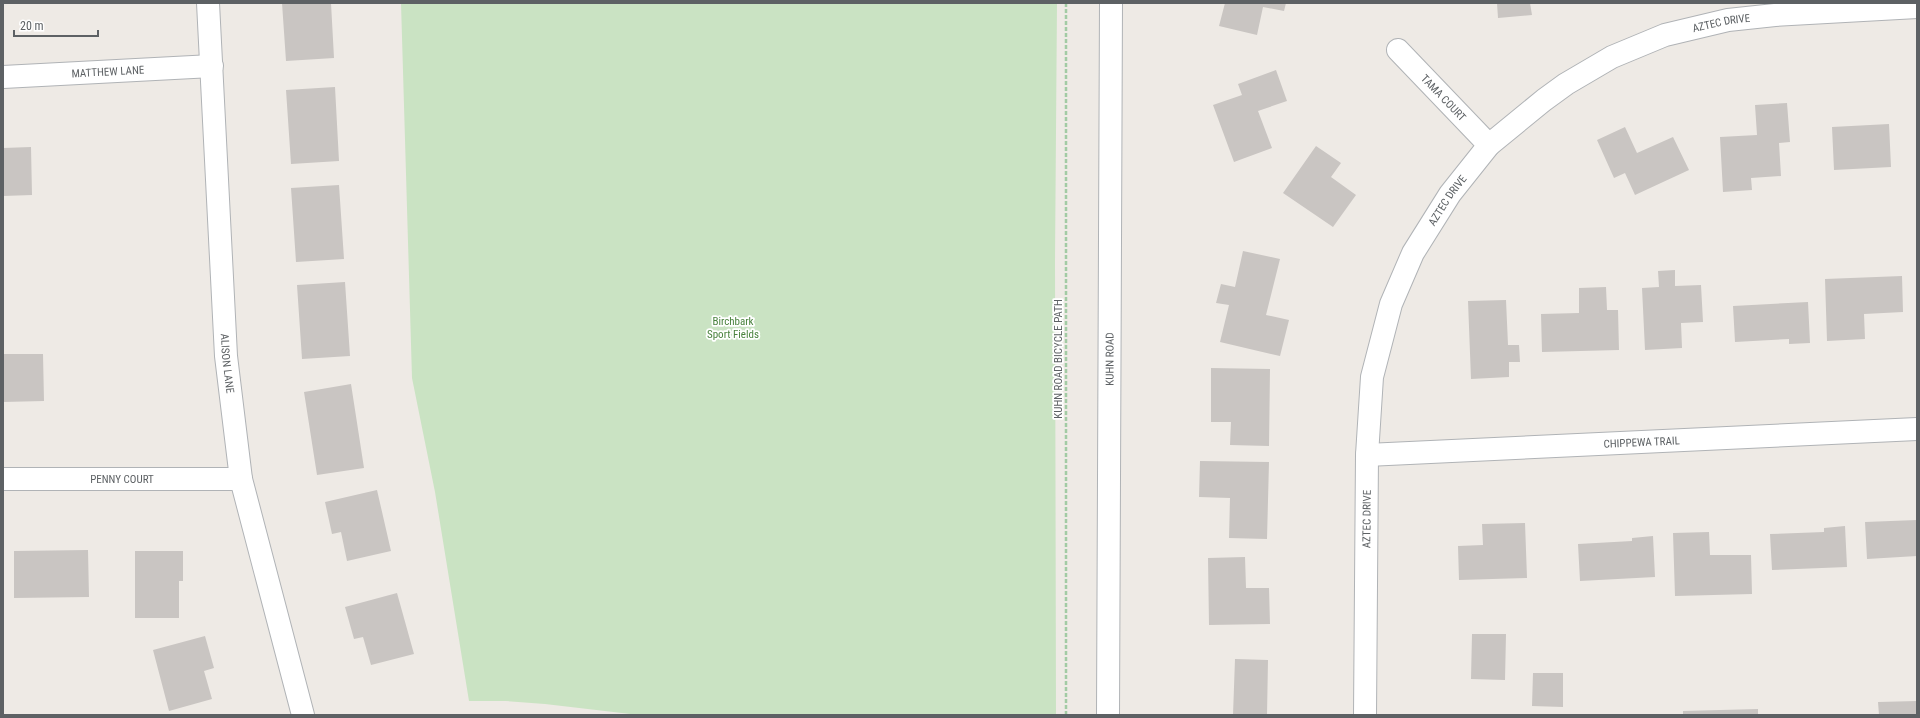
<svg xmlns="http://www.w3.org/2000/svg" width="1920" height="718" viewBox="0 0 1920 718" font-family="'Roboto Condensed',sans-serif">
<style>
.green{fill:#cae3c3}
.building{fill:#c9c5c2}
.lines{fill:none;stroke-linecap:round;stroke-linejoin:round}
.minor-casing{stroke:#b0b3b6;stroke-width:24}
.path{stroke:#a2cba4;stroke-width:2.5;stroke-dasharray:4 2;stroke-linecap:butt}
.minor{stroke:#fff;stroke-width:22}
.labels{text-anchor:middle;stroke-width:3.5;stroke-linejoin:round;paint-order:stroke}
.street-label{font-size:11px;fill:#5d6164;stroke:#fff}
.park-label{font-size:11px;fill:#49823d;stroke:#fff}
</style>
<rect width="100%" height="100%" fill="#eeeae5"/>
<path class="green" d="M401,3H1057L1055,262L1056,715H639L545,704L506,701H469L435,492L412,378Z"/>
<path class="building" d="M282,3H331L334,58L286,61Z
M1225,3H1286L1284,11L1263,7L1257,35L1219,26Z
M1497,3H1530L1532,15L1498,18Z
M1276,70L1287,101L1258,111L1272,148L1234,162L1213,105L1242,95L1238,84Z
M335,87L339,161L291,164L286,90Z
M1787,103L1790,142L1779,143L1781,176L1751,178L1752,190L1723,192L1720,137L1757,135L1755,105Z
M1889,124L1891,167L1834,170L1832,127Z
M1625,127L1637,153L1673,137L1689,170L1635,195L1625,173L1614,178L1597,140Z
M1316,146L1341,163L1331,177L1356,195L1333,227L1283,193Z
M31,147L32,195L3,196V148Z
M339,185L344,259L296,262L291,188Z
M1243,251L1280,259L1266,315L1289,320L1280,356L1220,342L1229,305L1216,303L1221,284L1235,287Z
M1675,270V286L1701,285L1703,322L1681,323L1682,348L1645,350L1642,288L1659,287L1658,271Z
M1902,276L1903,312L1864,314L1865,339L1827,341L1825,279Z
M345,282L350,356L302,359L297,285Z
M1606,287L1607,310H1618L1619,350L1542,352L1541,314L1579,313V288Z
M1506,300L1508,345H1519L1520,362H1509V377L1471,379L1468,301Z
M1808,302L1810,343L1789,344V339L1735,342L1733,306Z
M3,354H43L44,401L3,402Z
M1211,368L1270,369L1269,446L1230,445L1231,422H1211Z
M351,384L364,468L317,475L304,392Z
M1200,461L1269,462L1267,539L1229,538L1230,498L1199,497Z
M377,490L391,551L347,561L341,532L332,534L325,502Z
M1917,520V556L1867,559L1865,522Z
M1525,523L1527,578L1459,580L1458,546L1483,545L1482,524Z
M1845,526L1847,567L1772,570L1770,534L1824,532V528Z
M1709,532L1710,555H1751L1752,594L1675,596L1673,533Z
M1653,536L1655,577L1580,581L1578,544L1632,541V538Z
M88,550L89,597L14,598V551Z
M135,551H183V581H179V618H135Z
M1245,557L1246,588H1269L1270,624L1209,625L1208,558Z
M397,593L414,654L371,665L363,637L354,639L345,607Z
M1472,634H1506L1505,680L1471,679Z
M205,636L214,668L204,671L212,699L169,711L153,650Z
M1235,659L1268,660L1267,715H1233Z
M1533,673H1563V707L1532,706Z
M1917,701V715H1879L1878,702Z
M1758,709V715H1683V711Z"/>
<g class="lines">
<defs>
<g id="minor">
<path id="s1" d="M208,3L226,356L241,479L303,715"/>
<path id="s2" d="M1398,50L1489,145"/>
<path id="s3" d="M3,77L212,66"/>
<path id="s4" d="M1367,455L1917,429"/>
<path id="s5" d="M3,479H241"/>
<path id="s6" d="M1108,715L1111,3"/>
<path id="s7" d="M1365,715L1367,455L1372,377L1391,304L1413,253L1450,194L1489,145L1544,100L1566,84L1612,57L1665,35L1728,20L1775,15L1917,7"/>
</g>
</defs>
<use href="#minor" class="minor-casing"/>
<path class="path" d="M1066,715V3"/>
<use href="#minor" class="minor"/>
</g>
<g class="labels">
<g class="street-label">
<text dy="4" stroke="none"><textPath href="#s7" startOffset="868">AZTEC DRIVE</textPath></text>
<text dy="4" stroke="none"><textPath href="#s3" startOffset="105">MATTHEW LANE</textPath></text>
<text dy="4" stroke="none"><textPath href="#s2" startOffset="66">TAMA COURT</textPath></text>
<text dy="4" stroke="none"><textPath href="#s7" startOffset="532">AZTEC DRIVE</textPath></text>
<text transform="translate(1058 359) rotate(-90)" y="4">KUHN ROAD BICYCLE PATH</text>
<text dy="4" stroke="none"><textPath href="#s6" startOffset="356">KUHN ROAD</textPath></text>
<text dy="4" stroke="none"><textPath href="#s1" startOffset="361">ALISON LANE</textPath></text>
<text dy="4" stroke="none"><textPath href="#s4" startOffset="275">CHIPPEWA TRAIL</textPath></text>
<text dy="4" stroke="none"><textPath href="#s5" startOffset="119">PENNY COURT</textPath></text>
<text dy="4" stroke="none"><textPath href="#s7" startOffset="196">AZTEC DRIVE</textPath></text>
</g>
<g class="park-label">
<text x="733" y="325">Birchbark<tspan x="733" dy="13">Sport Fields</tspan></text>
</g>
</g>
<rect width="1920" height="718" fill="none" stroke="#5d6164" stroke-width="8"/>
<path d="M14 30v6h84v-6" fill="none" stroke="#5d6164" stroke-width="2"/>
<text x="20" y="30" font-size="12" fill="#5d6164" stroke="#ffffff" stroke-width="3" paint-order="stroke">20 m</text>
</svg>
